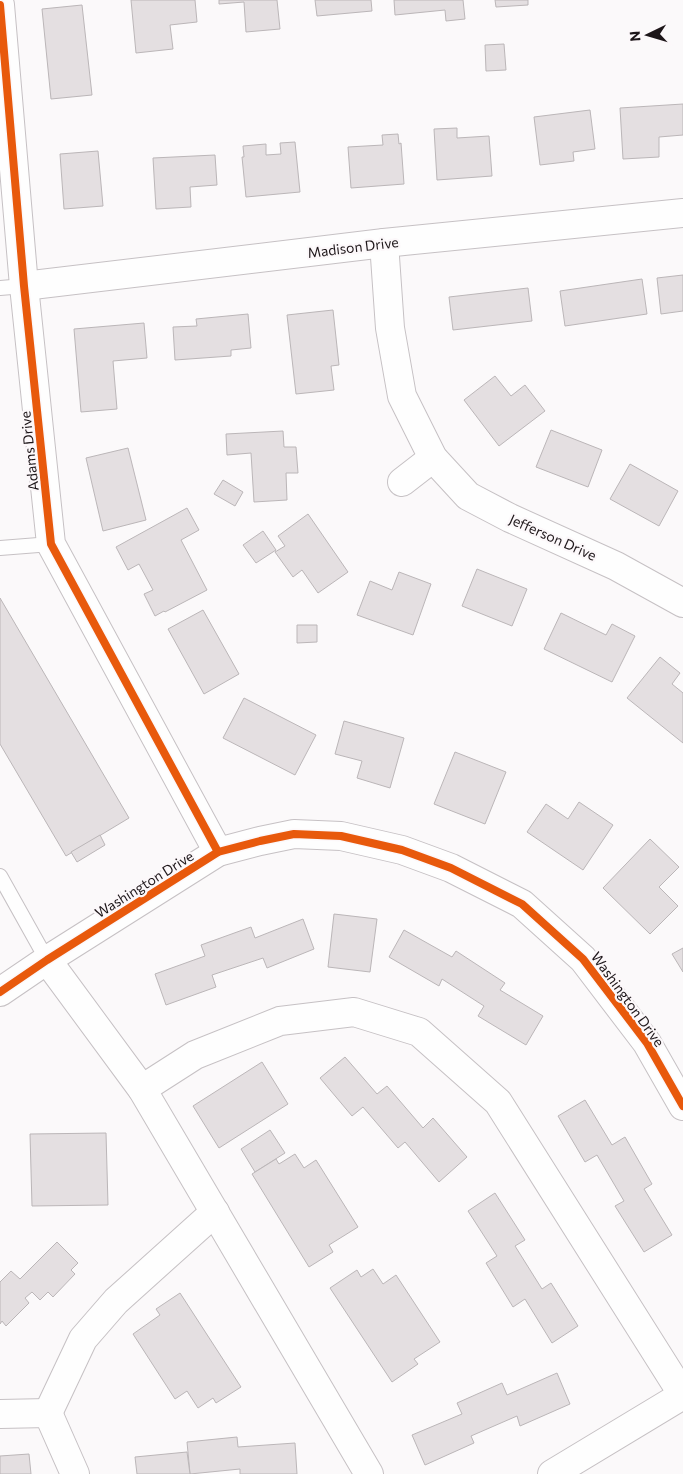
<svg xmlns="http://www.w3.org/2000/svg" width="683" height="1474" viewBox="0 0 683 1474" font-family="Commissioner,sans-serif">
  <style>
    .building { fill: #e4dfe1; stroke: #bbb6b8 }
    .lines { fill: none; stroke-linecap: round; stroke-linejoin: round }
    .service-casing { stroke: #c6c1c4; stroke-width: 16 }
    .minor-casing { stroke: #c6c1c4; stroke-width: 30 }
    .service { stroke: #fefefe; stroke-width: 14 }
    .minor { stroke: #fefefe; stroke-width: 28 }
    .cycleway-casing { stroke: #fcf8fa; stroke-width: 11 }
    .cycleway { stroke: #e8590c; stroke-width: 8 }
    .labels { text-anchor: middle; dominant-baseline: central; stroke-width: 4.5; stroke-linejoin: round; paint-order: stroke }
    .street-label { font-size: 14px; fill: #1d1619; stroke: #fcf8fa }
  </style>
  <rect width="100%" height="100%" fill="#fbf9fa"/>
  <!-- building -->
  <g class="building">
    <polygon points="131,0 195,0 197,22 170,25 173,49 136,53"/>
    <polygon points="219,0 277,0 280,29 246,32 244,2 219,4"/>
    <polygon points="315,0 371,0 372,11 317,16"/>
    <polygon points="394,0 463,0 465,19 446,21 445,10 395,15"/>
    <polygon points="495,0 528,0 528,5 496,7"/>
    <polygon points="82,5 92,95 51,99 42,9"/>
    <polygon points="504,44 506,70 486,71 485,45"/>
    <polygon points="683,104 683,135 659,137 659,157 623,159 620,108"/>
    <polygon points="590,110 595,149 573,152 574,161 540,165 534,117"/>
    <polygon points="457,128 457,138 489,136 492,176 437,180 434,129"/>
    <polygon points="398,134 399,144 401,143 404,184 351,188 348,147 383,145 382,135"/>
    <polygon points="295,142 300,192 246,197 242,157 244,157 243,146 266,144 266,155 281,154 280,143"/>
    <polygon points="98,151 103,206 64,209 60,154"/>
    <polygon points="215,155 217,185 190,187 191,207 156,209 153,158"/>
    <polygon points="683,275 683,311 661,314 657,278"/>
    <polygon points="642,279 647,314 565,326 560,291"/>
    <polygon points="528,288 532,321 453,330 449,297"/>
    <polygon points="333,310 339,365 331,366 334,390 296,394 287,315"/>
    <polygon points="248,314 251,348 231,350 231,356 175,360 173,327 197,326 196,319"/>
    <polygon points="144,323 147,358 113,361 117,409 81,412 74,329"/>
    <polygon points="495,376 511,396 525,385 545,411 499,446 464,400"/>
    <polygon points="551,430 602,450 588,487 536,467"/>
    <polygon points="283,431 284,447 296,447 298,473 286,473 287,500 254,502 251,453 227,455 226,434"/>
    <polygon points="128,448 146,520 103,531 86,458"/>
    <polygon points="630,464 678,491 659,526 610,499"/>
    <polygon points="223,480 243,492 235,506 214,494"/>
    <polygon points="187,508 199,530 181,540 207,590 165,612 164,611 155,616 144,594 153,590 139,564 128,570 116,547"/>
    <polygon points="308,514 348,572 318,593 302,570 293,577 275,552 285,546 278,536"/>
    <polygon points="263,531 276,550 256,563 243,545"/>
    <polygon points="477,569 527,589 512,626 462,606"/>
    <polygon points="399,572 431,584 413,635 357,615 370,581 392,590"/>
    <polygon points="0,598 129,818 66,856 0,744"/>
    <polygon points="203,610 239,674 204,694 168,629"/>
    <polygon points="561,613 606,635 612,624 635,636 612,682 544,649"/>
    <polygon points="297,625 317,625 317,642 297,643"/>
    <polygon points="660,657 680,673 672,684 683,693 683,743 627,698"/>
    <polygon points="244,698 316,735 295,775 223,738"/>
    <polygon points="344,721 404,738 390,788 357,778 362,761 335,754"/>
    <polygon points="455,752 506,772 485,824 434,804"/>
    <polygon points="579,802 613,825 583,870 527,832 546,804 568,819"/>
    <polygon points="100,835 105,845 77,862 71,852"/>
    <polygon points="650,839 679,867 659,887 678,906 650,934 603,888"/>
    <polygon points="334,914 377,919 370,972 328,967"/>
    <polygon points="303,919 314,949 267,968 263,958 212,975 216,987 166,1005 155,974 205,956 201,945 251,927 255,938"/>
    <polygon points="404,930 452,957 456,951 505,983 500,990 543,1016 526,1045 478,1016 484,1006 442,979 439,986 389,957"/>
    <polygon points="683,948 683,972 672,954"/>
    <polygon points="345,1057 377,1094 387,1086 423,1128 433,1118 467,1157 439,1182 405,1142 398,1148 363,1107 352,1116 320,1078"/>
    <polygon points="262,1062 288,1104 219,1148 193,1106"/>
    <polygon points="585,1100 612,1145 625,1137 652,1184 644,1189 672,1235 644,1252 615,1206 624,1201 597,1155 585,1162 558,1116"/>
    <polygon points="270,1130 285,1153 255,1172 241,1149"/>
    <polygon points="106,1133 108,1205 32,1206 30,1134"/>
    <polygon points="295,1154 304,1168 316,1160 358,1227 329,1245 333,1252 309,1267 252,1174 276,1159 279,1164"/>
    <polygon points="495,1193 525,1240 515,1246 542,1289 551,1283 578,1326 552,1343 525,1299 513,1307 486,1263 497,1256 468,1211"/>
    <polygon points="57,1242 78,1263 71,1270 75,1274 53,1297 48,1292 40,1300 32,1292 25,1298 29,1303 6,1326 2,1321 0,1324 0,1282 11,1271 20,1279"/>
    <polygon points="373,1269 383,1284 396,1275 440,1342 414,1359 418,1364 392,1382 330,1288 357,1270 361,1277"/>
    <polygon points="180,1293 241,1387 216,1403 213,1398 198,1408 187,1391 175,1399 133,1334 160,1315 156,1309"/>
    <polygon points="557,1373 570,1404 520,1426 517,1416 471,1436 474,1443 425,1465 412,1435 462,1414 457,1403 502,1383 507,1395"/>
    <polygon points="237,1437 238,1447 295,1443 297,1474 240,1474 240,1469 190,1474 187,1442"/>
    <polygon points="187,1452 190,1474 137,1474 135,1457"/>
    <polygon points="29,1454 31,1474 0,1474 0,1456"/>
  </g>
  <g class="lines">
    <defs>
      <g id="service">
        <polyline points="0,288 24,286"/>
        <polyline points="0,548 51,544"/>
        <polyline points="0,876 47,960"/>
      </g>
      <g id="minor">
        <polyline points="0,5 24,286 51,544 218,852"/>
        <polyline points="384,243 390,328 402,396 433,458 468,496 510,518 616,566 683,603"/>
        <polyline points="24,286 384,243 683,213"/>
        <polyline points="402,482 433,458"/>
        <polyline points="47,960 142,1089 369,1474"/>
        <polyline points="0,992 47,960 218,852 260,841 294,834 341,836 402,850 451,868 522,904 583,959 647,1043 683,1106"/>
        <polyline points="142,1089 195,1055 280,1021 354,1012 419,1032 498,1102 683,1395"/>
        <polyline points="48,1413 83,1339 116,1301 215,1212"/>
        <polyline points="0,1414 48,1413 75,1474"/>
        <polyline points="552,1474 683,1395"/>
      </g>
    </defs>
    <!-- service casing -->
    <use href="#service" class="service-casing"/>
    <!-- minor casing -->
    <use href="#minor" class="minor-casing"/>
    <!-- service -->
    <use href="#service" class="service"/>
    <!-- minor -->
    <use href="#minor" class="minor"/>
    <defs>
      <g id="cycleway">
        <polyline points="0,5 24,286 51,544 218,852"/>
        <polyline points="0,992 47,960 218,852 260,841 294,834 341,836 402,850 451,868 522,904 583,959 647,1043 683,1106"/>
      </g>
    </defs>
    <!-- cycleway casing -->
    <use href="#cycleway" class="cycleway-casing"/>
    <!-- cycleway -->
    <use href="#cycleway" class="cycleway"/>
  </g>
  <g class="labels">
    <!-- street labels -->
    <g class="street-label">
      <text transform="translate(353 247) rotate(-7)">Madison Drive</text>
      <text transform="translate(29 451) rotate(-96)">Adams Drive</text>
      <text transform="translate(553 537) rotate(24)">Jefferson Drive</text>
      <text transform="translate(144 884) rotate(-32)">Washington Drive</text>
      <text transform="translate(628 999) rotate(54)">Washington Drive</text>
    </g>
  </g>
  <!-- north arrow -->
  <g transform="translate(648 35) rotate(265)" stroke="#fcf8fa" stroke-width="4" paint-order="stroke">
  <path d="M0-4L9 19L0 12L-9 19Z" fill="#1d1619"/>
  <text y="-8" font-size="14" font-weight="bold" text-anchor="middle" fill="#1d1619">N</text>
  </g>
</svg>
